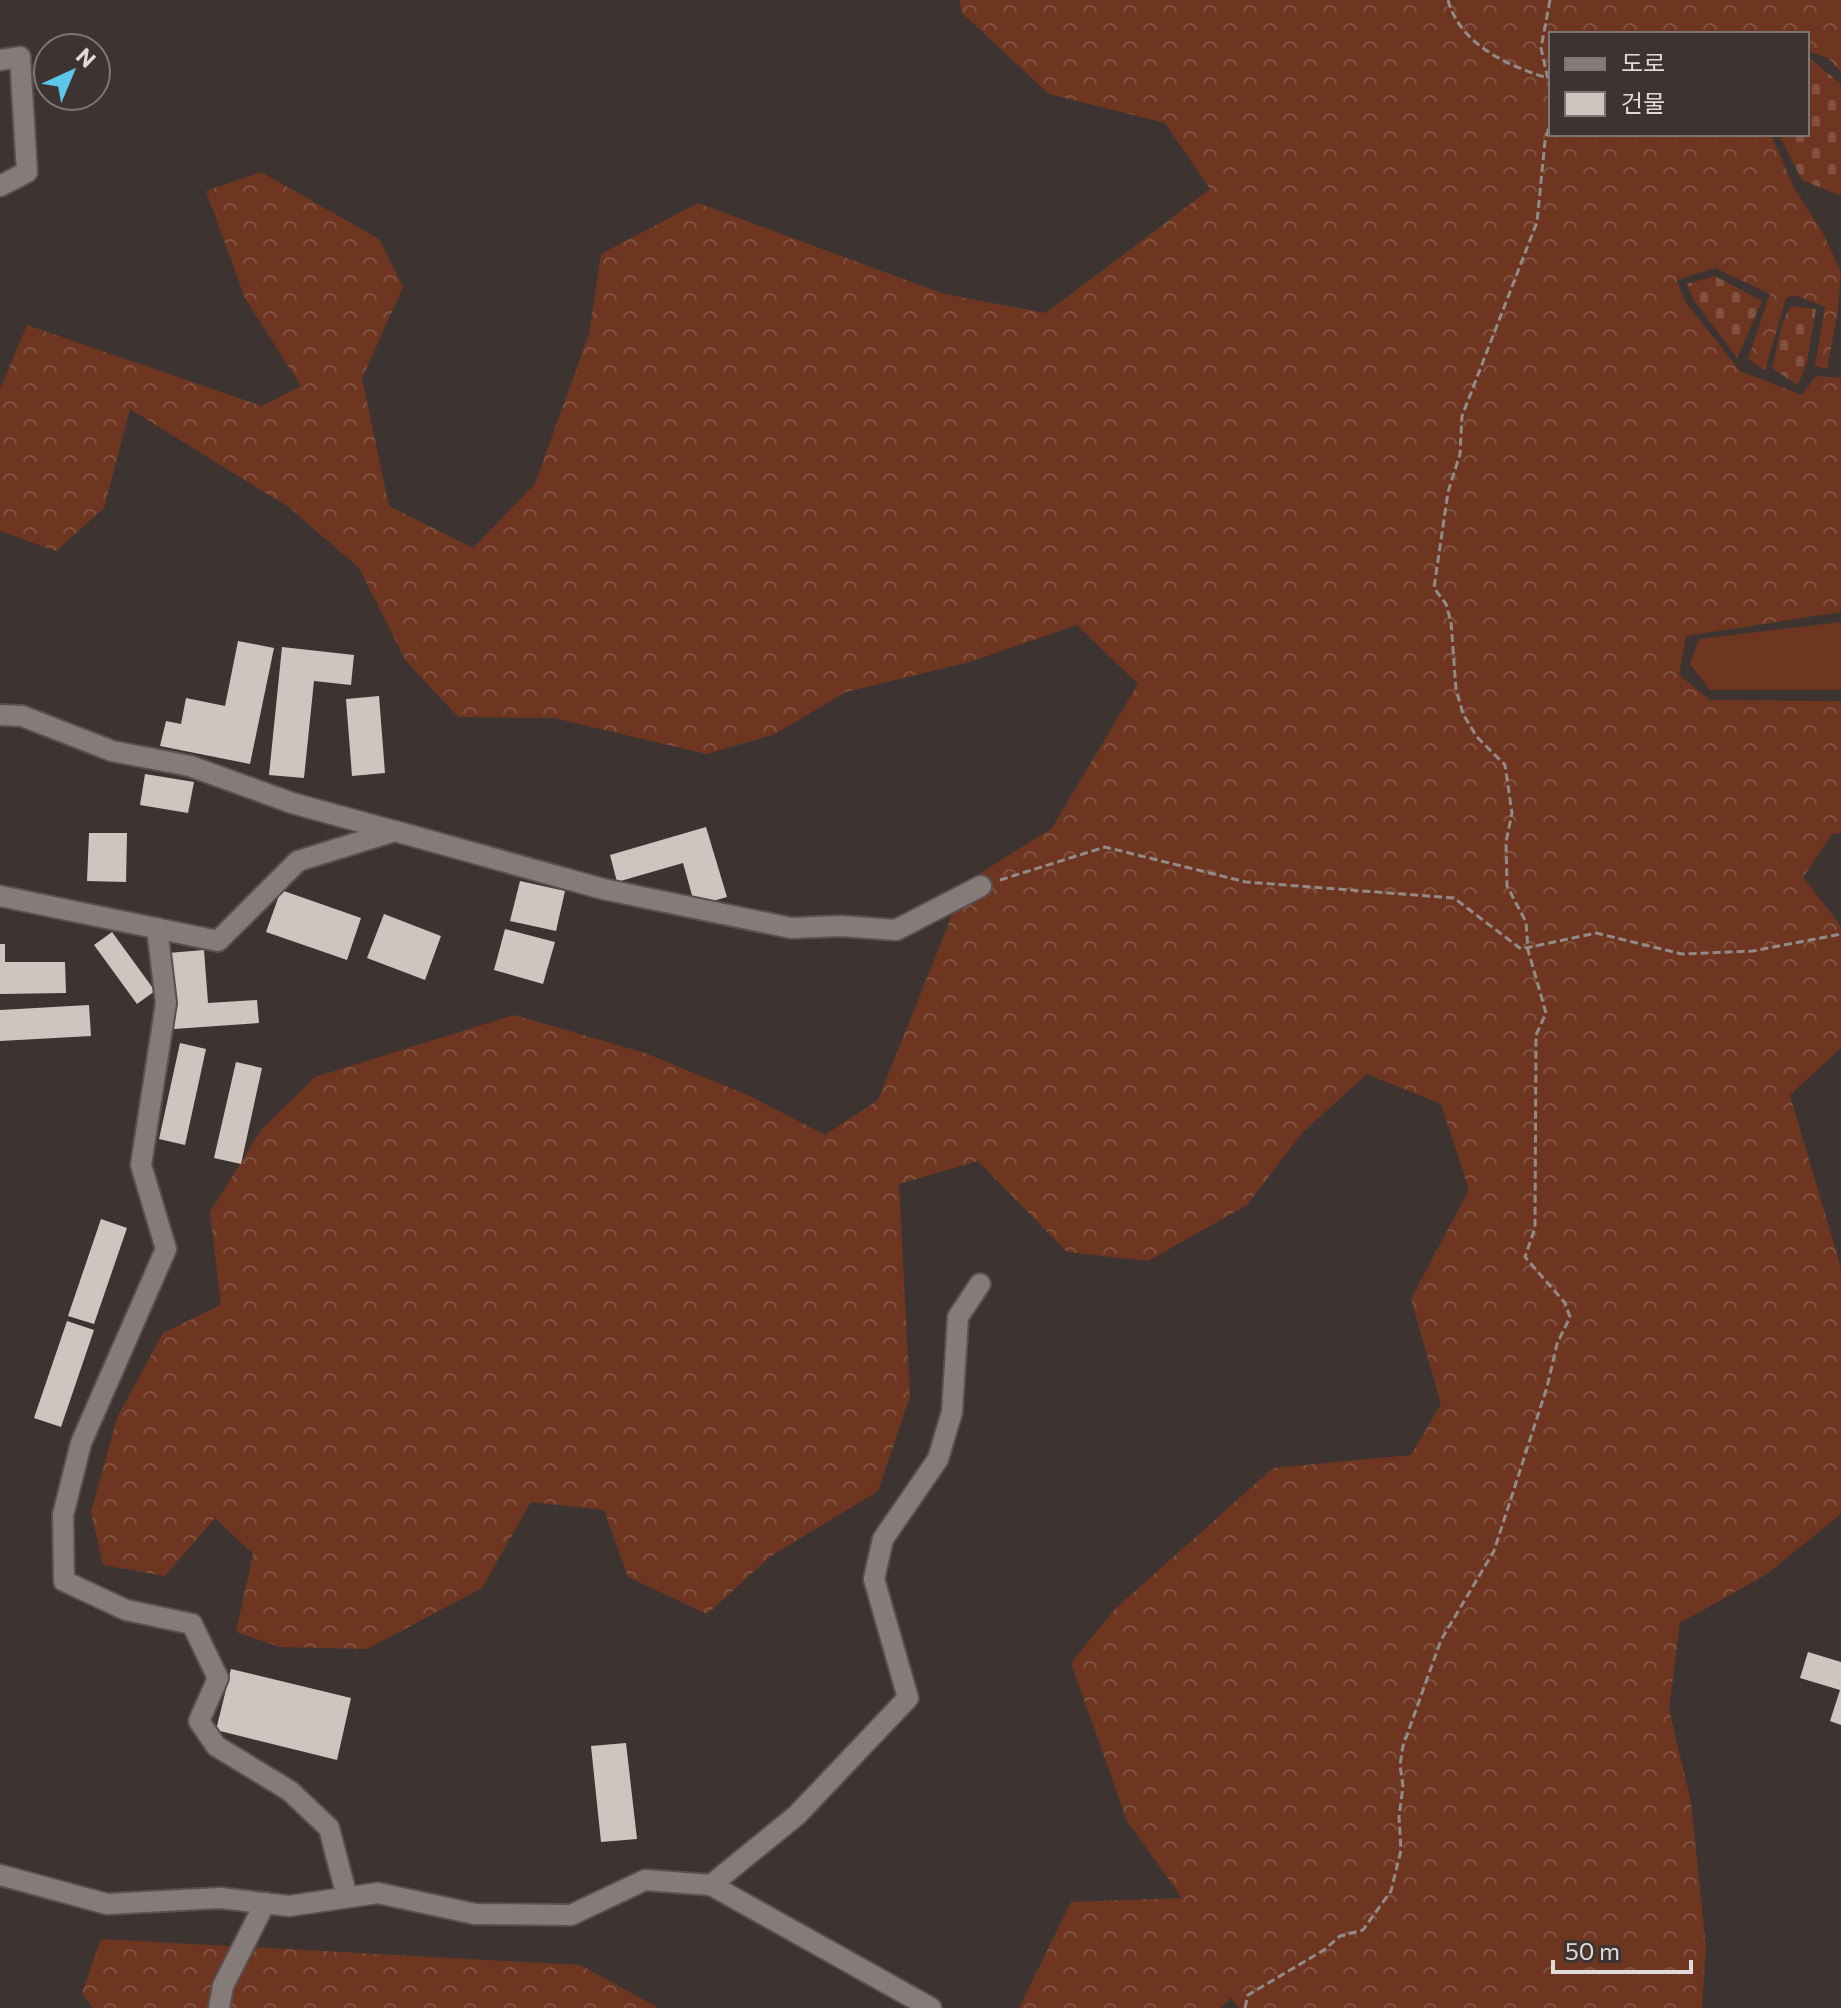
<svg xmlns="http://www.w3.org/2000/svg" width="1841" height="2008" viewBox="0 0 1841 2008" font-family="Commissioner,'Noto Sans KR',sans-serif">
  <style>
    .grass { fill: #6e3621 }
    .forest { fill: url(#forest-crowns) }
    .cemetery { fill: url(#cemetery-stones) }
    .building { fill: #cfc4c0 }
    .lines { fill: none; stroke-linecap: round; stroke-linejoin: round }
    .minor-casing { stroke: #59514e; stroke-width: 24 }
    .path { stroke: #928b88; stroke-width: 3; stroke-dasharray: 8 4; stroke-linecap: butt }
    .minor { stroke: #857b78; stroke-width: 20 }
  </style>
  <defs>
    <pattern id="forest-crowns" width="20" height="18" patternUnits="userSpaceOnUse" patternTransform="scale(2)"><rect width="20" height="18" fill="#6e3621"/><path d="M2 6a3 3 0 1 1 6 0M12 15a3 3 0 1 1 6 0" fill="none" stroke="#825240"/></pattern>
    <pattern id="cemetery-stones" width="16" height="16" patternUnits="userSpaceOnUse" patternTransform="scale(2)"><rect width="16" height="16" fill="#6e3621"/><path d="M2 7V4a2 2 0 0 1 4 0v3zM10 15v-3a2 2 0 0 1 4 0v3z" fill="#825240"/></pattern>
  </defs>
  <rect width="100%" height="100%" fill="#3d3431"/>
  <!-- grass -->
  <polygon class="grass" points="1841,622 1841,690 1710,690 1690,664 1699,639"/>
  <!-- forest -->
  <g class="forest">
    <polygon points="959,0 1841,0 1841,72 1828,58 1807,51 1807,34 1551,34 1551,134 1771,134 1794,188 1824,235 1841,272 1838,310 1827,369 1815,366 1825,307 1795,295 1786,298 1765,370 1748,359 1770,294 1715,268 1677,280 1684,300 1740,371 1802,395 1816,376 1841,378 1841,612 1686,636 1679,675 1710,700 1841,701 1841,833 1832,834 1803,877 1841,926 1841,1048 1790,1095 1841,1268 1841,1514 1767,1574 1680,1623 1669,1709 1691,1802 1706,1947 1702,2008 1239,2008 1231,1998 1221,2008 1019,2008 1071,1902 1182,1898 1127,1821 1071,1663 1115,1609 1273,1468 1411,1455 1441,1404 1411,1299 1469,1190 1441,1104 1367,1074 1302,1133 1247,1205 1148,1261 1067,1252 978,1161 899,1184 910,1397 878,1491 771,1556 707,1614 628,1577 604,1510 531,1502 482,1588 367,1649 280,1647 236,1632 253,1554 215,1518 165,1576 103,1565 91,1512 117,1418 163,1333 221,1305 210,1212 262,1129 315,1077 514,1015 645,1053 750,1096 825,1135 878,1100 965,883 1052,828 1138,684 1077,625 969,662 846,692 775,734 706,754 554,718 458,717 406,661 359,568 290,508 130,409 104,508 56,551 0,531 0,389 27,325 262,406 301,386 245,298 206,191 261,172 379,239 403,287 362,378 389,506 473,548 535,484 589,334 601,254 698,203 944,294 1046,313 1210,189 1165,123 1049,94 962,13"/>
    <polygon points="101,1939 580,1965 659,2008 93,2008 82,1993"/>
  </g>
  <!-- cemetery -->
  <g class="cemetery">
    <polygon points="1808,57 1841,84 1841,196 1802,180 1779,134 1807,134"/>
    <polygon points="1715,276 1762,301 1737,358 1693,299 1687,284"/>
    <polygon points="1791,306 1816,309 1807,362 1798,385 1772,368 1783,322"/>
  </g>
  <!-- building -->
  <g class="building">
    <polygon points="238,641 274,648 250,764 160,746 166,721 181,724 186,698 225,706"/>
    <polygon points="282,647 354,655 351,685 314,681 304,778 269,775"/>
    <polygon points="379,696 385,773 352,776 346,699"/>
    <polygon points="145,774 194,782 188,813 140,805"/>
    <polygon points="706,827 727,897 695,906 683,863 617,882 610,855"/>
    <polygon points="89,833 127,833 126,882 87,881"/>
    <polygon points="520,881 565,891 556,931 510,921"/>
    <polygon points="281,890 361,918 347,960 266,932"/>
    <polygon points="384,914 441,936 425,980 367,958"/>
    <polygon points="505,929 555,942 543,984 494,970"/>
    <polygon points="112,932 155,991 137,1004 94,945"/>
    <polygon points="0,944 5,944 5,962 65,962 66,993 0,994"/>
    <polygon points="204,950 208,1003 257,1000 259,1023 174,1029 168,953"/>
    <polygon points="89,1005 91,1036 0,1041 0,1010"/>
    <polygon points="180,1043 206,1049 185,1145 159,1139"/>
    <polygon points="236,1062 262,1068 241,1164 214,1158"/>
    <polygon points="101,1219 127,1228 94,1324 68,1316"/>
    <polygon points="67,1321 94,1330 61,1427 34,1418"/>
    <polygon points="1808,1652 1841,1662 1841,1725 1830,1721 1840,1690 1800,1678"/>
    <polygon points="231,1669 351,1698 337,1760 216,1730"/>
    <polygon points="626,1743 637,1839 601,1842 591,1746"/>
  </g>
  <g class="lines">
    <defs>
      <g id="minor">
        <polyline points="0,60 20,57 27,172 0,186"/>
        <polyline points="0,715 22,716 112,751 190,766 292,803 394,831"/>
        <polyline points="0,896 218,941 298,861 395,831 603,889 791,928 841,926 896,930 981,886"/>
        <polyline points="157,928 166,1003 141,1165 166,1249 81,1443 63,1515 64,1581 126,1610 192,1624 218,1678 199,1721 216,1746 290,1791 329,1828 347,1897"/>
        <polyline points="0,1875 107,1904 220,1898 289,1906 378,1893 475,1914 571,1915 645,1880 711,1885 931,2008"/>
        <polyline points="711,1885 797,1815 908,1698 874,1579 883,1539 938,1459 952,1412 958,1317 980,1284"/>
        <polyline points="219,2008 223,1986 265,1903"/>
      </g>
    </defs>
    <!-- minor casing -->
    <use href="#minor" class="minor-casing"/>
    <!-- path -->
    <g class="path">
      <path d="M 1448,0 C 1460,44 1506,65 1547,78"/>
      <polyline points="1550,0 1541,48 1551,93"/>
      <polyline points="1000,880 1105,847 1246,882 1454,898 1521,949 1596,933 1682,954 1753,951 1841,934"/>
      <polyline points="1245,2008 1248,1995 1324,1950 1340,1936 1363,1930 1391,1891 1401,1850 1399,1817 1403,1786 1400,1765 1403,1746 1441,1640 1494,1551 1547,1387 1557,1344 1570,1317 1565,1303 1525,1257 1535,1228 1536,1035 1546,1013 1528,950 1526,922 1507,886 1506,842 1512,813 1505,765 1477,737 1463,714 1456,689 1451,622 1446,604 1434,588 1448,492 1460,454 1462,416 1537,222 1545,141 1551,120"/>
    </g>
    <!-- minor -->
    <use href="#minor" class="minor"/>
  </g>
  <!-- legend -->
  <rect x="1549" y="32" width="260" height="104" fill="#3d3431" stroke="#7e7674" stroke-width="2"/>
  <rect x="1565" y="58" width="40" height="12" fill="#857b78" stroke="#7e7674" stroke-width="2"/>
  <text x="1621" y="72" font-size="24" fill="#e0dad8">도로</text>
  <rect x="1565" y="92" width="40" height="24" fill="#cfc4c0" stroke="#7e7674" stroke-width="2"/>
  <text x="1621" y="112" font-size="24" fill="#e0dad8">건물</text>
  <!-- north arrow -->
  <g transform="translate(72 72) rotate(44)"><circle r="38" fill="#3d3431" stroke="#7e7674" stroke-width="2"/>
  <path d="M0-6L14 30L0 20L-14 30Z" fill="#5cc7e8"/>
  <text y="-12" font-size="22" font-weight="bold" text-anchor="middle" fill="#e0dad8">N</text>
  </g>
  <!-- scale -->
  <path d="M1553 1960v12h138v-12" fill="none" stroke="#e0dad8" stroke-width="4"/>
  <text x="1565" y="1960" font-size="24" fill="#e0dad8" stroke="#3d3431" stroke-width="6" paint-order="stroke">50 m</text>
</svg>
